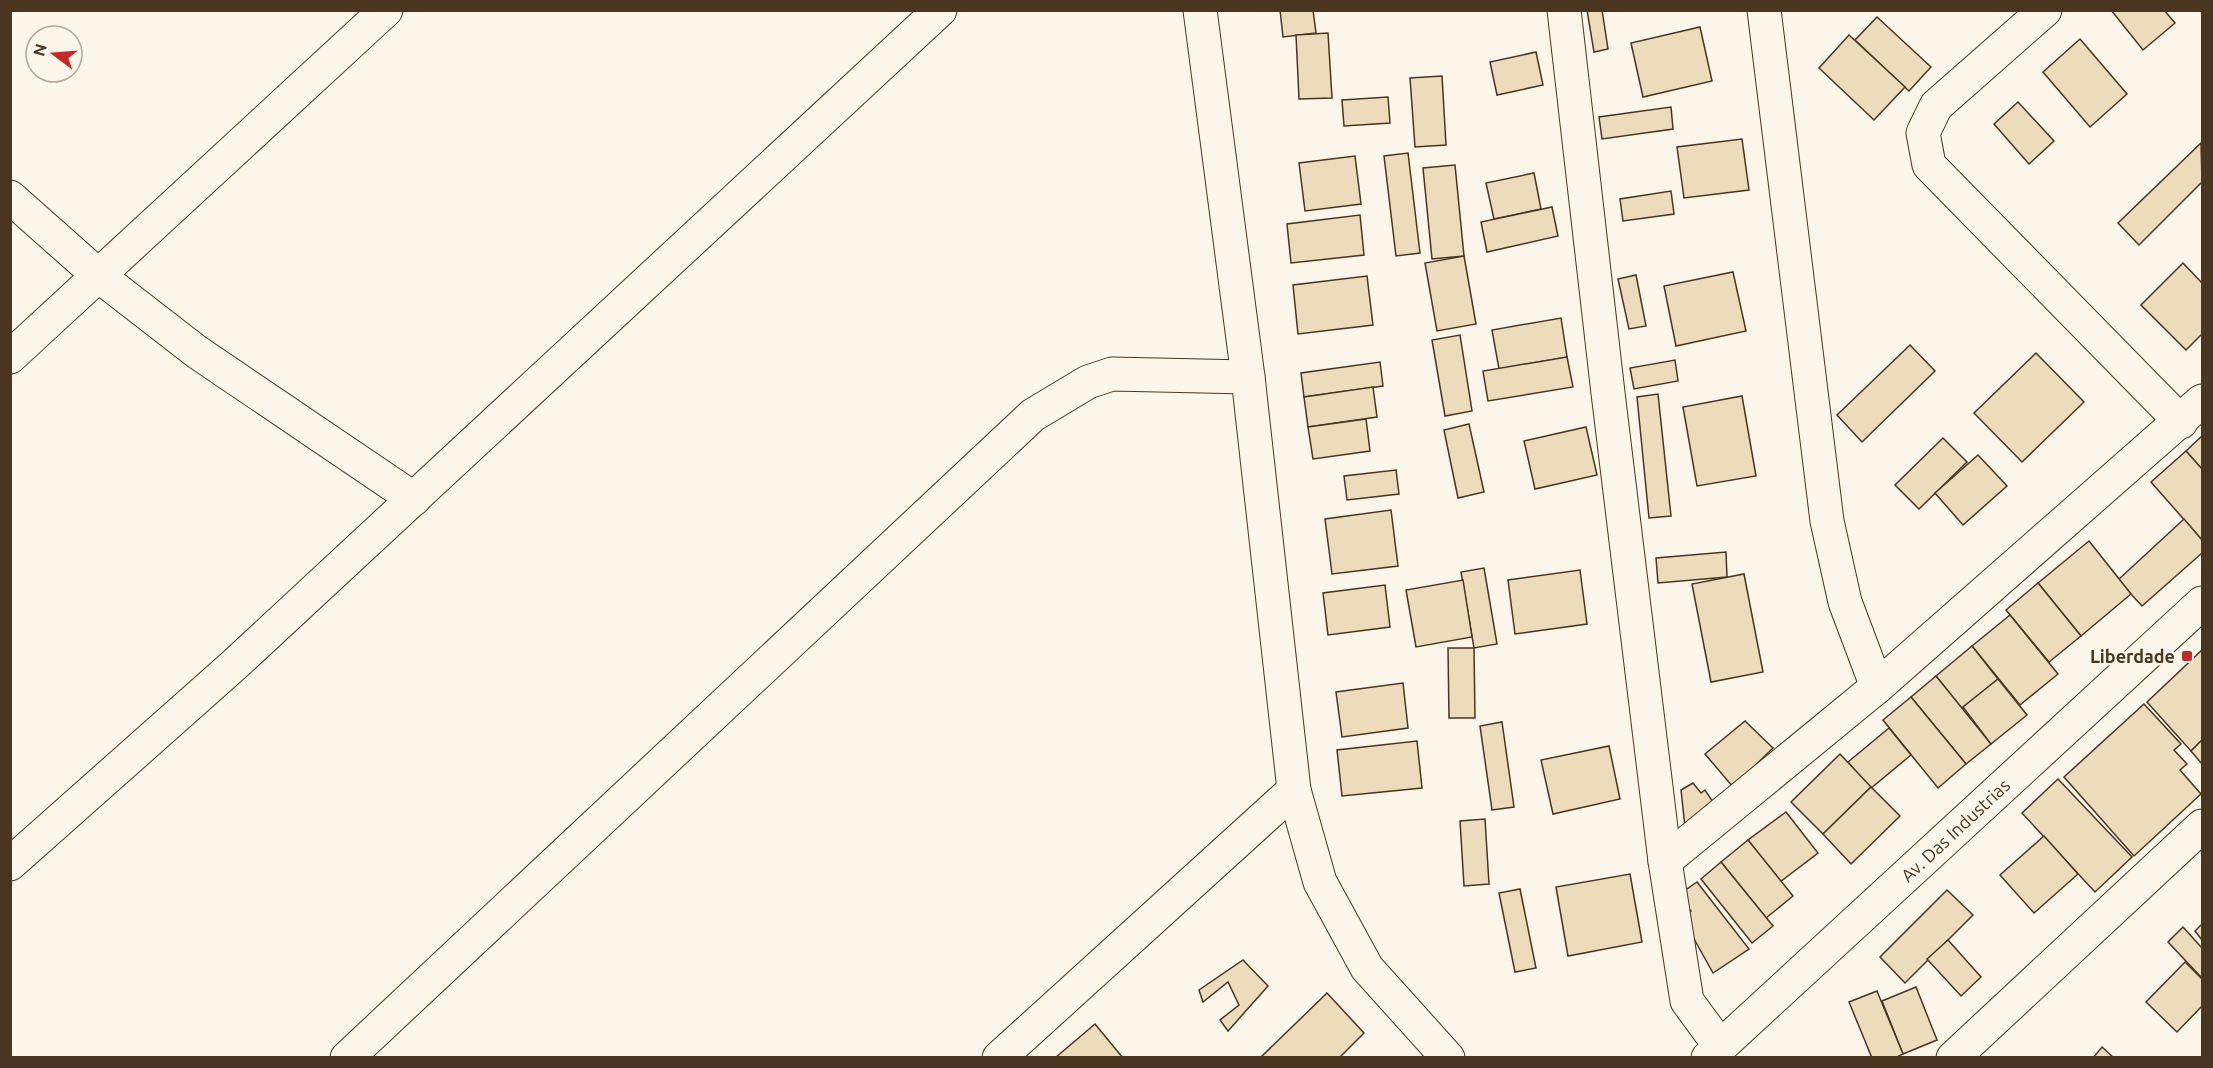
<svg xmlns="http://www.w3.org/2000/svg" width="2213" height="1068" viewBox="0 0 2213 1068" font-family="Ubuntu,sans-serif">
  <style>
    .building { fill: #ecdcbc; stroke: #4a3520; stroke-width: 1.5 }
    .lines { fill: none; stroke-linecap: round; stroke-linejoin: round }
    .minor-casing { stroke: #4a3520; stroke-width: 35 }
    .major-casing { stroke: #4a3520; stroke-width: 35 }
    .minor { stroke: #fbf6e9; stroke-width: 33 }
    .major { stroke: #fbf6e9; stroke-width: 33 }
    .poi-dot { fill: #c62828; stroke: #fbf6e9; stroke-width: 2 }
    .labels { text-anchor: middle; dominant-baseline: central; stroke-width: 4.5; stroke-linejoin: round; paint-order: stroke }
    .poi-label { font-size: 18px; font-weight: bold; fill: #4a3520; stroke: #fbf6e9; text-anchor: end }
    .street-label { font-size: 18px; fill: #4a3520; stroke: #fbf6e9 }
  </style>
  <rect width="100%" height="100%" fill="#fbf6e9"/>
  <!-- building -->
  <g class="building">
    <polygon points="1280,10 1313,10 1316,33 1283,37"/>
    <polygon points="1587,10 1602,10 1608,49 1594,52"/>
    <polygon points="2111,10 2164,10 2175,23 2143,50"/>
    <polygon points="1877,17 1931,67 1909,91 1855,40"/>
    <polygon points="1700,27 1712,81 1643,97 1631,43"/>
    <polygon points="1328,33 1332,98 1299,99 1296,35"/>
    <polygon points="1849,35 1905,87 1874,120 1819,68"/>
    <polygon points="2080,39 2127,94 2090,127 2043,72"/>
    <polygon points="1536,52 1543,85 1497,95 1490,62"/>
    <polygon points="1442,76 1446,145 1415,147 1410,78"/>
    <polygon points="1388,97 1390,123 1344,126 1342,100"/>
    <polygon points="2018,102 2054,141 2029,164 1994,124"/>
    <polygon points="1671,107 1673,129 1602,139 1599,117"/>
    <polygon points="1742,139 1749,190 1684,198 1677,147"/>
    <polygon points="2201,143 2202,182 2139,245 2118,223"/>
    <polygon points="1408,153 1420,253 1396,256 1384,156"/>
    <polygon points="1355,156 1361,204 1305,211 1299,163"/>
    <polygon points="1455,165 1464,256 1432,259 1423,168"/>
    <polygon points="1534,173 1541,209 1494,219 1486,183"/>
    <polygon points="1671,191 1674,214 1623,221 1620,199"/>
    <polygon points="1552,207 1558,236 1487,252 1481,222"/>
    <polygon points="1360,215 1364,255 1291,263 1287,224"/>
    <polygon points="1464,256 1476,324 1437,331 1425,263"/>
    <polygon points="2183,263 2202,283 2202,334 2186,350 2141,305"/>
    <polygon points="1733,272 1746,331 1676,346 1664,286"/>
    <polygon points="1636,275 1646,326 1629,329 1618,279"/>
    <polygon points="1367,276 1373,325 1298,334 1293,285"/>
    <polygon points="1561,318 1567,357 1499,369 1492,330"/>
    <polygon points="1460,335 1472,411 1445,416 1432,340"/>
    <polygon points="1910,345 1935,371 1862,442 1837,415"/>
    <polygon points="2036,353 2084,402 2022,462 1974,413"/>
    <polygon points="1567,357 1573,387 1488,401 1483,371"/>
    <polygon points="1675,360 1678,381 1634,389 1630,368"/>
    <polygon points="1380,362 1383,386 1304,397 1301,373"/>
    <polygon points="1373,387 1377,417 1308,427 1304,397"/>
    <polygon points="1658,394 1671,516 1649,518 1637,397"/>
    <polygon points="1742,396 1756,476 1697,486 1683,407"/>
    <polygon points="1366,419 1370,451 1313,459 1308,427"/>
    <polygon points="1469,424 1484,492 1458,498 1444,430"/>
    <polygon points="1586,427 1597,475 1535,489 1524,441"/>
    <polygon points="2202,436 2202,469 2186,451"/>
    <polygon points="1943,438 1967,462 1919,509 1895,485"/>
    <polygon points="2186,451 2202,469 2202,540 2151,482"/>
    <polygon points="1978,455 2007,486 1963,525 1935,493"/>
    <polygon points="1396,470 1399,494 1347,500 1344,476"/>
    <polygon points="1391,510 1398,566 1332,574 1325,519"/>
    <polygon points="2184,519 2202,540 2202,553 2142,606 2118,580"/>
    <polygon points="2089,541 2131,594 2081,636 2038,583"/>
    <polygon points="1726,552 1727,577 1658,583 1656,558"/>
    <polygon points="1484,568 1497,644 1474,648 1461,572"/>
    <polygon points="1580,570 1587,624 1515,634 1508,580"/>
    <polygon points="1744,574 1763,672 1711,682 1692,584"/>
    <polygon points="1463,580 1472,637 1416,647 1406,590"/>
    <polygon points="2038,583 2081,636 2049,662 2006,610"/>
    <polygon points="1385,585 1390,627 1328,635 1323,593"/>
    <polygon points="2010,615 2058,674 2020,705 1972,646"/>
    <polygon points="1972,646 1998,679 1962,709 1936,676"/>
    <polygon points="1448,648 1474,648 1475,718 1449,718"/>
    <polygon points="2202,650 2202,740 2191,751 2147,702"/>
    <polygon points="1936,676 1991,744 1966,764 1911,697"/>
    <polygon points="1998,679 2027,715 1991,744 1963,707"/>
    <polygon points="1403,683 1408,728 1342,737 1336,692"/>
    <polygon points="1911,697 1966,764 1938,788 1883,720"/>
    <polygon points="2144,704 2181,744 2174,750 2187,764 2180,770 2201,794 2134,856 2064,777"/>
    <polygon points="1745,721 1773,748 1733,787 1705,754"/>
    <polygon points="1502,722 1514,807 1492,810 1480,726"/>
    <polygon points="1889,728 1911,755 1870,789 1848,762"/>
    <polygon points="2202,740 2202,764 2191,751"/>
    <polygon points="1417,741 1422,788 1342,796 1337,750"/>
    <polygon points="1609,746 1620,799 1553,814 1541,760"/>
    <polygon points="1840,754 1871,787 1823,834 1791,802"/>
    <polygon points="2058,779 2132,857 2095,892 2022,813"/>
    <polygon points="1693,783 1701,793 1705,790 1713,802 1685,827 1681,790"/>
    <polygon points="1871,787 1900,816 1851,864 1823,834"/>
    <polygon points="1786,812 1818,853 1780,882 1748,840"/>
    <polygon points="1485,819 1489,884 1464,886 1460,821"/>
    <polygon points="2044,836 2078,874 2034,913 2000,875"/>
    <polygon points="1748,840 1793,896 1766,918 1721,862"/>
    <polygon points="1721,862 1773,926 1752,943 1701,879"/>
    <polygon points="1630,874 1642,942 1568,956 1556,887"/>
    <polygon points="1697,882 1749,949 1713,973 1683,919 1691,911 1677,896"/>
    <polygon points="1520,889 1536,968 1515,972 1499,893"/>
    <polygon points="1947,890 1973,915 1905,983 1880,957"/>
    <polygon points="2202,924 2202,940 2195,931"/>
    <polygon points="2183,927 2202,948 2202,978 2168,942"/>
    <polygon points="1948,940 1981,977 1961,996 1927,959"/>
    <polygon points="1243,960 1268,986 1228,1031 1220,1020 1239,1005 1228,982 1203,1002 1199,990"/>
    <polygon points="2185,962 2202,979 2202,1006 2177,1032 2146,1002"/>
    <polygon points="1916,987 1937,1040 1903,1054 1882,1001"/>
    <polygon points="1877,991 1903,1054 1895,1058 1872,1058 1849,1002"/>
    <polygon points="1327,993 1364,1033 1339,1058 1260,1058"/>
    <polygon points="1095,1024 1123,1058 1055,1058"/>
    <polygon points="2102,1047 2114,1058 2093,1058"/>
  </g>
  <g class="lines">
    <defs>
      <g id="minor">
        <polyline points="1200,10 1248,377 1294,790 1320,882 1367,968 1448,1058"/>
        <polyline points="1564,10 1608,393 1665,861 1687,1001 1720,1046"/>
        <polyline points="1764,10 1827,521 1845,602 1877,687"/>
        <polyline points="2045,10 1936,106 1923,133 1929,165 2181,422"/>
        <polyline points="10,197 99,276 197,352 414,499"/>
        <polyline points="10,357 386,10"/>
        <polyline points="1665,861 1877,687 2202,401"/>
        <polyline points="10,864 233,666 940,10"/>
        <polyline points="347,1058 1033,415 1088,382 1112,374 1248,377"/>
        <polyline points="999,1058 1294,790"/>
        <polyline points="1953,1058 2202,826"/>
      </g>
      <polyline id="major" points="1708,1058 2202,603"/>
    </defs>
    <!-- minor casing -->
    <use href="#minor" class="minor-casing"/>
    <!-- major casing -->
    <use href="#major" class="major-casing"/>
    <!-- minor -->
    <use href="#minor" class="minor"/>
    <!-- major -->
    <use href="#major" class="major"/>
  </g>
  <!-- markers -->
  <rect class="poi-dot" x="2181" y="650" width="12" height="12" rx="3"/>
  <g class="labels">
    <!-- poi labels -->
    <g class="poi-label">
      <text x="2175" y="656">Liberdade</text>
    </g>
    <!-- street labels -->
    <g class="street-label">
      <text transform="translate(1955 830) rotate(-43)">Av. Das Industrias</text>
    </g>
  </g>
  <!-- border -->
  <rect width="2213" height="1068" fill="none" stroke="#4a3520" stroke-width="24"/>
  <!-- north arrow -->
  <g transform="translate(54 54) rotate(286)"><circle r="28" fill="#fbf6e9" stroke="#b4a999" stroke-width="1.5"/>
  <path d="M0-4.5L10 22L0 15L-10 22Z" fill="#c62828"/>
  <text y="-9" font-size="16" font-weight="bold" text-anchor="middle" fill="#4a3520">N</text>
  </g>
</svg>
